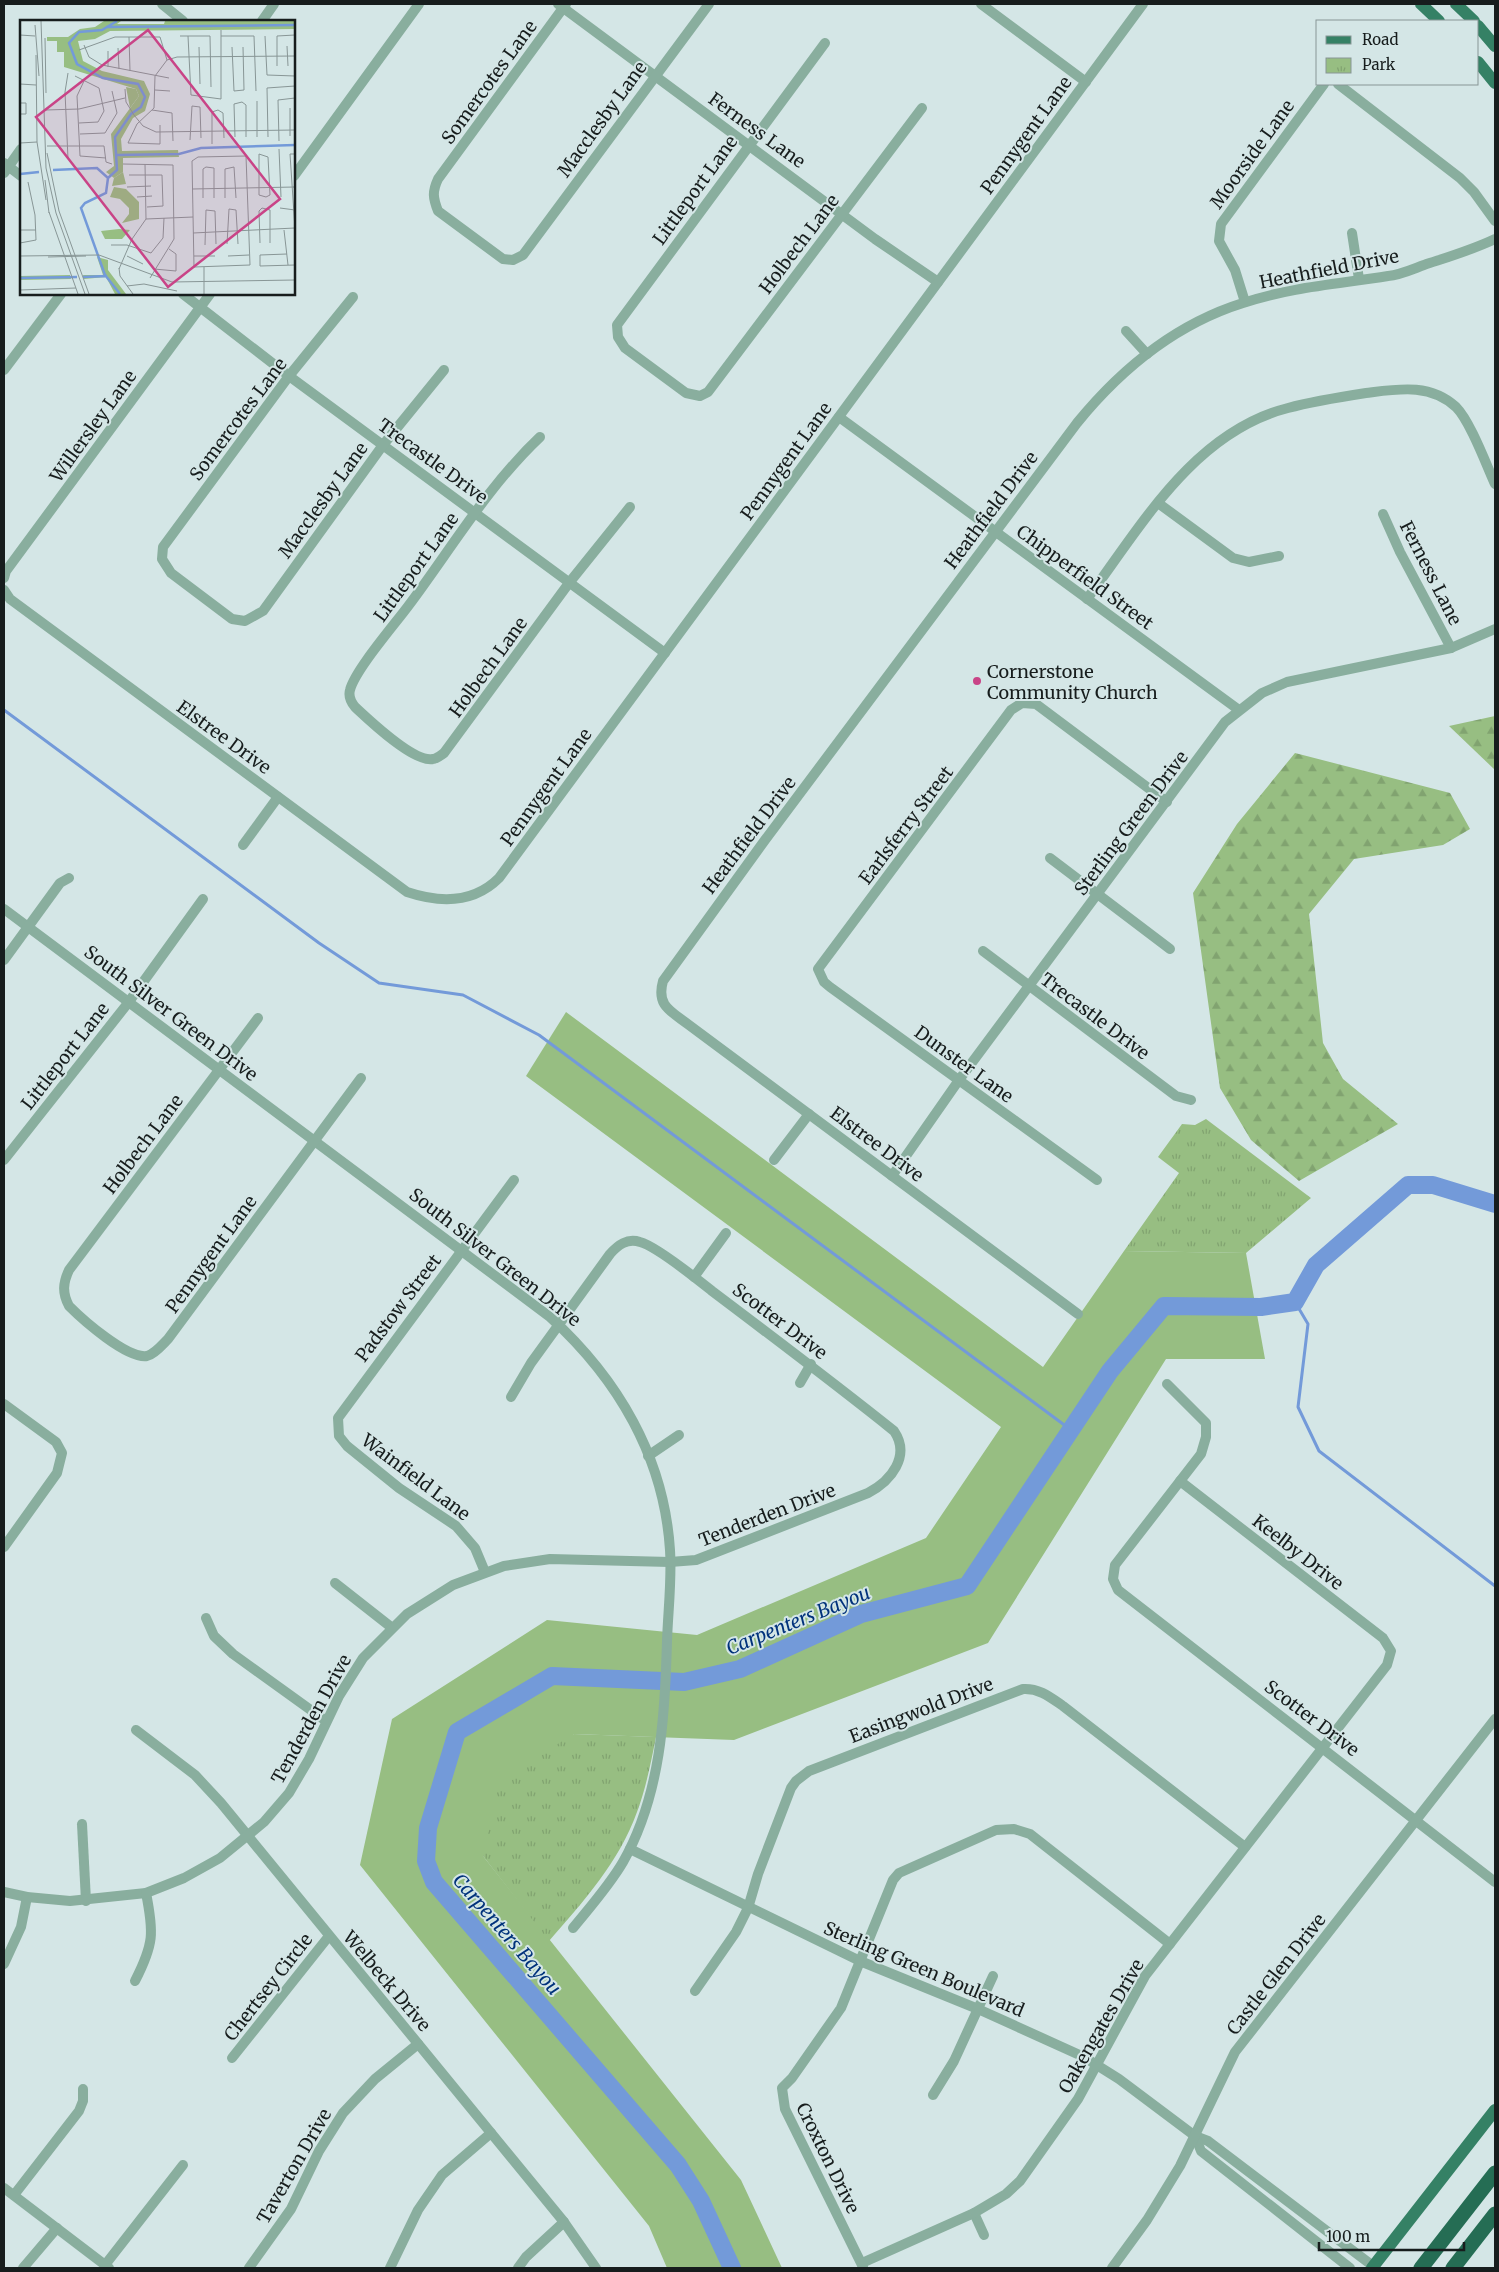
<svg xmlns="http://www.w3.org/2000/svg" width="1499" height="2272" viewBox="0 0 1499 2272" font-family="Merriweather,serif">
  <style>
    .green { fill: #97be82 }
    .forest { fill: url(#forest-firs) }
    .park { fill: url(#park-tufts) }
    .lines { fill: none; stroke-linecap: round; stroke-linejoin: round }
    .stream { stroke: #739ad9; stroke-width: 3 }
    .river { stroke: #739ad9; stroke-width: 18 }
    .minor { stroke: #89ae9e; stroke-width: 10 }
    .major { stroke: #358165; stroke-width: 12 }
    .highway { stroke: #256d54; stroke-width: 15 }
    .poi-dot { fill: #c94487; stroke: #d4e6e6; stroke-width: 2 }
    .labels { text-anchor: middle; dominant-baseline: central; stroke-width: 4; stroke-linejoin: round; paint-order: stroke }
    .street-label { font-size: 18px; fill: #171d1d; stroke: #d4e6e6 }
    .poi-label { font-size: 18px; fill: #171d1d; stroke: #d4e6e6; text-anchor: start }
    .water-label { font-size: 19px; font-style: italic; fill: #01327b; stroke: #d4e6e6 }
    .inset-river { fill: none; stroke: #739ad9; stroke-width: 2.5 }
    .inset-road { fill: none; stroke: #889696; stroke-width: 1 }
    .view { fill: #c94487; fill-opacity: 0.15; stroke: #c94487; stroke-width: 2.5 }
    .inset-edge { fill: none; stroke: #171d1d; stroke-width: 2.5 }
  </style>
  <defs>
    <pattern id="forest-firs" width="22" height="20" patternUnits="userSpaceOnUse" patternTransform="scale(1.25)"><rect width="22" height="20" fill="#97be82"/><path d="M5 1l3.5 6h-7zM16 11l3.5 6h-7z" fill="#81a370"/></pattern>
    <pattern id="park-tufts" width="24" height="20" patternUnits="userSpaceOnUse" patternTransform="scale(1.25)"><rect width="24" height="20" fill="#97be82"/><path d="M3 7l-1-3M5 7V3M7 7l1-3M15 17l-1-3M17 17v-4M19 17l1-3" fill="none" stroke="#81a370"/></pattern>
  </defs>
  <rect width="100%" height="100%" fill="#d4e6e6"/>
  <!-- green -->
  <polygon class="green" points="566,1012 1043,1367 1124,1251 1246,1253 1265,1359 1166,1359 988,1643 734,1740 574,1734 483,1856 741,2180 782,2268 667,2268 649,2226 360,1865 392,1719 547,1620 697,1635 926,1538 1001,1427 526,1076"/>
  <!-- forest -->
  <g class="forest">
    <polygon points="1495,716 1495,770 1449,726"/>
    <polygon points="1295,753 1450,793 1470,829 1443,845 1354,859 1309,914 1323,1043 1343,1079 1398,1124 1299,1181 1251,1140 1220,1088 1193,893 1237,824"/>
  </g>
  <!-- park -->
  <g class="park">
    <polygon points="1206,1119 1311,1198 1246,1253 1124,1251 1179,1173 1158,1157 1182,1124 1195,1125"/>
    <path d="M 574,1734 L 656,1737 C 651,1762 646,1788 637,1812 C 619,1862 584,1901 549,1941 L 483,1856 L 500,1779 Z"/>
  </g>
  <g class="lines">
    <!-- stream -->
    <g class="stream">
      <polyline points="4,710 319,943 379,983 463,995 539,1035 1071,1430"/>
      <polyline points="1295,1302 1308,1324 1298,1407 1319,1451 1495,1586"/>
    </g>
    <!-- river -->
    <polyline class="river" points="732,2268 701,2201 678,2165 434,1882 426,1861 428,1828 457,1732 552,1676 684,1682 740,1669 861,1614 967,1586 1110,1371 1164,1306 1261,1307 1295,1302 1316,1265 1408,1185 1433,1185 1495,1204"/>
    <!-- minor -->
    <g class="minor">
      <polyline points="162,4 183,21"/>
      <polyline points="558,4 875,239 938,282"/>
      <path d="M 566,4 L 438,179 C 432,192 433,198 438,211 L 503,259 L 513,260 L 523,255 L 709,4"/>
      <polyline points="981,4 1086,82"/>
      <polyline points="262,21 274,4"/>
      <polyline points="825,43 617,325 618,337 625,348 686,393 700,396 708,392 922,108"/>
      <polyline points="1338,84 1460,178 1474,192 1495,221"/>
      <polyline points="4,163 21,176"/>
      <polyline points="4,173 21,149"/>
      <polyline points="294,176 419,4"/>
      <polyline points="1352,233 1359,279"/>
      <polyline points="183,294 289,376 665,653"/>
      <polyline points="353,297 289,376 163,547 162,559 171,573 232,619 245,621 263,611 383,445 444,370"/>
      <polyline points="1245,302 1235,270 1219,241 1221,224 1324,84"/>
      <polyline points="1126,331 1147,354"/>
      <polyline points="4,370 61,294"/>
      <polyline points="839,417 1239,710"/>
      <path d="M 540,437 C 488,486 451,549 409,605 C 395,624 355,670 350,690 C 348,697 351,702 355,707 C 369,720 414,763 433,759 C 436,759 441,755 444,753 L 569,583 L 630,507"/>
      <polyline points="1158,503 1233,558 1249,562 1279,556"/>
      <polyline points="1383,514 1400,552 1451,648"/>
      <polyline points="4,578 6,571 210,294"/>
      <path d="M 4,590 L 10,599 L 407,892 C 440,903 473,904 499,878 L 1143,4"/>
      <path d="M 1087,599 C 1141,526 1194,432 1288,408 C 1314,401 1340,397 1366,393 C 1398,389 1430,383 1456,407 C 1470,421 1486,464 1495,484"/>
      <polyline points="243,845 278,797"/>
      <polyline points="1050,858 1170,949"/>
      <path d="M 4,909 L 550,1317 C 618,1379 664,1457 670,1550 C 672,1580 668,1611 667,1641 C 665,1716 661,1795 623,1862 C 609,1886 590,1907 573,1928"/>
      <polyline points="983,951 1176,1096 1191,1100"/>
      <polyline points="4,960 60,883 69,878"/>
      <path d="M 258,1018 L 69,1270 C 63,1283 62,1293 69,1306 C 83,1320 127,1359 147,1356 C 155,1354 162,1345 168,1339 L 361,1078"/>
      <polyline points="4,1160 128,1003 203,899"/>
      <polyline points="774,1160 809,1114"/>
      <polyline points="892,1176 959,1080 1225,722 1262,693 1287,682 1451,648 1495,629"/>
      <polyline points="1097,1180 830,987 824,982 818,969 1011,710 1022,703 1036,704 1167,802"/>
      <polyline points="694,1277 726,1233"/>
      <path d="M 1078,1314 L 689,1025 C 671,1011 656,1006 663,981 L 765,840 L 1077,423 C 1121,369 1176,324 1243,303 C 1291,287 1339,284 1388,276 C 1400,275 1413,269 1424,265 C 1448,257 1472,250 1495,239"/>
      <polyline points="800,1383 811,1364"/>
      <polyline points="1167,1384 1206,1423 1206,1437 1201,1454 1115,1565 1113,1579 1118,1590 1495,1882"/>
      <polyline points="4,1404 56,1442 62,1453 57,1473 4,1547"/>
      <polyline points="648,1456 679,1435"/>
      <polyline points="485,1572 475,1548 456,1526 399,1488 347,1446 339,1436 338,1418 514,1180"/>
      <polyline points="335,1583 391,1627"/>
      <polyline points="206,1618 214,1636 233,1654 326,1721"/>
      <polyline points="136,1730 195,1775 221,1803 564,2222 596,2268"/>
      <polyline points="82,1824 86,1901"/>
      <polyline points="630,1849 860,1961 978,2009 1084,2057 1119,2079 1195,2136 1208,2141 1373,2266"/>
      <path d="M 4,1892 L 27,1897 L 70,1901 L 146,1893 L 184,1878 L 220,1858 L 264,1822 L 289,1793 L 309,1759 L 339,1696 L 363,1658 L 407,1614 L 453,1585 L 504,1566 L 550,1559 L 670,1562 L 696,1560 L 868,1493 C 891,1481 911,1456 894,1431 C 834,1383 773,1337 712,1291 C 697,1279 656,1246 640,1242 C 627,1238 618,1245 610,1254 L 531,1363 L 511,1397"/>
      <polyline points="4,1964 21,1927 27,1897"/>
      <path d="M 135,1981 C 154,1944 154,1933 146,1893"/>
      <path d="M 695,1991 L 736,1932 L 748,1908 L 758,1874 L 791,1788 L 796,1781 L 809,1771 L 1023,1689 C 1039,1688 1050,1697 1063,1706 L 1245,1847"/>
      <polyline points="232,2058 329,1936"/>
      <polyline points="933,2095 954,2061 993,1976"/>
      <polyline points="1195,2136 1201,2151 1350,2268"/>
      <polyline points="4,2188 109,2268"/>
      <polyline points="14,2195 79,2111 83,2101 83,2089"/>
      <polyline points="974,2213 984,2235"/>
      <polyline points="862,2263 974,2213 1006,2194 1020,2181 1078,2099 1145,1976 1387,1665 1391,1651 1383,1638 1180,1481"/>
      <polyline points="105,2265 183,2165"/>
      <polyline points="863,2267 785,2109 782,2088 792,2078 841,2008 893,1880 899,1873 996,1830 1014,1829 1030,1834 1170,1944"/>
      <polyline points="23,2268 57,2228"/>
      <polyline points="249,2268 291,2209 319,2151 343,2113 375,2079 418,2044"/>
      <polyline points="390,2268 418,2210 442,2175 491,2133"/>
      <polyline points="518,2268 526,2257 564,2222"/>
      <polyline points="1112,2268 1147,2220 1180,2166 1235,2052 1495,1719"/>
    </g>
    <!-- major -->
    <g class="major">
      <polyline points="1421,4 1439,21"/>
      <polyline points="1456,4 1474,21"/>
      <polyline points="1478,26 1495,46"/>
      <polyline points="1478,62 1495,83"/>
      <polyline points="1372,2268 1495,2110"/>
    </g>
    <!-- highway -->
    <g class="highway">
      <polyline points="1421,2268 1495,2173"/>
      <polyline points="1453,2268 1495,2214"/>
    </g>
  </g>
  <!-- markers -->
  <circle class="poi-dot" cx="977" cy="681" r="5"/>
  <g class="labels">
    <!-- street labels -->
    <g class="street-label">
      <text transform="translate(489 82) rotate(-54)">Somercotes Lane</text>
      <text transform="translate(602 119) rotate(-54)">Macclesby Lane</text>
      <text transform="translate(757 130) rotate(36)">Ferness Lane</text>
      <text transform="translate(1026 135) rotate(-54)">Pennygent Lane</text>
      <text transform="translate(1252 154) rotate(-54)">Moorside Lane</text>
      <text transform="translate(695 190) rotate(-54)">Littleport Lane</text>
      <text transform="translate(799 244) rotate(-53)">Holbech Lane</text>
      <text transform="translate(1329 269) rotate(-11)">Heathfield Drive</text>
      <text transform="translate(238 419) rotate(-53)">Somercotes Lane</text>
      <text transform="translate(93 426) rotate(-54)">Willersley Lane</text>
      <text transform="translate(433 461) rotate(36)">Trecastle Drive</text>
      <text transform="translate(786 461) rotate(-54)">Pennygent Lane</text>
      <text transform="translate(323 500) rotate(-54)">Macclesby Lane</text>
      <text transform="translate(991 510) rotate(-53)">Heathfield Drive</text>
      <text transform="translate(416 567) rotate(-54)">Littleport Lane</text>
      <text transform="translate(1431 573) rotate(63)">Ferness Lane</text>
      <text transform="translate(1085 577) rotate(36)">Chipperfield Street</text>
      <text transform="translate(488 667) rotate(-54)">Holbech Lane</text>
      <text transform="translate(224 737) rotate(36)">Elstree Drive</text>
      <text transform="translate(546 787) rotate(-54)">Pennygent Lane</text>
      <text transform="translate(1131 823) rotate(-53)">Sterling Green Drive</text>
      <text transform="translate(906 825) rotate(-53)">Earlsferry Street</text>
      <text transform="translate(749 835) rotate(-53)">Heathfield Drive</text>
      <text transform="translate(171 1013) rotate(37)">South Silver Green Drive</text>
      <text transform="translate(1095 1016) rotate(37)">Trecastle Drive</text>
      <text transform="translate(65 1056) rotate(-52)">Littleport Lane</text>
      <text transform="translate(964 1064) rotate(36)">Dunster Lane</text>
      <text transform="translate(143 1144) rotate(-53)">Holbech Lane</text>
      <text transform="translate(877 1144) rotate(37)">Elstree Drive</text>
      <text transform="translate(211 1254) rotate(-54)">Pennygent Lane</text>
      <text transform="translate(495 1257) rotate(38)">South Silver Green Drive</text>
      <text transform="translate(398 1308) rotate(-53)">Padstow Street</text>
      <text transform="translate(780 1321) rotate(37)">Scotter Drive</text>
      <text transform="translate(416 1477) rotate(37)">Wainfield Lane</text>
      <text transform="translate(767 1515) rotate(-21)">Tenderden Drive</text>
      <text transform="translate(1298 1552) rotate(38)">Keelby Drive</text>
      <text transform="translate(921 1710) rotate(-21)">Easingwold Drive</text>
      <text transform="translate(1312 1718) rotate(37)">Scotter Drive</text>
      <text transform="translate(311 1719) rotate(-61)">Tenderden Drive</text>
      <text transform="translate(924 1969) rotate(23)">Sterling Green Boulevard</text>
      <text transform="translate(1276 1974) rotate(-52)">Castle Glen Drive</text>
      <text transform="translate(387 1981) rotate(50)">Welbeck Drive</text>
      <text transform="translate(268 1987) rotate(-52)">Chertsey Circle</text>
      <text transform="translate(1101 2026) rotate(-60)">Oakengates Drive</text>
      <text transform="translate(828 2158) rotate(64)">Croxton Drive</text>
      <text transform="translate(294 2166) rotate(-60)">Taverton Drive</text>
    </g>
    <!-- poi labels -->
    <g class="poi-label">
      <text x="987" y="671">Cornerstone<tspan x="987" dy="21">Community Church</tspan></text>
    </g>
    <!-- water labels -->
    <g class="water-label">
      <text transform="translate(798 1620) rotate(-22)">Carpenters Bayou</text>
      <text transform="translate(507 1934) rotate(49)">Carpenters Bayou</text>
    </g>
  </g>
  <!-- overview -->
  <g transform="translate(20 20)">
    <rect width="275" height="275" fill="#d4e6e6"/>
    <path d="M 84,1 L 101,1 L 97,4 L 144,4 L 145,1 L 275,1 L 275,9 L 90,11 L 75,19 L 58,21 L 63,41 L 82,51 L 124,61 L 130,74 L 125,91 L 113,98 L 101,119 L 102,131 L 158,130 L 159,137 L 103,138 L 103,152 L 94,158 L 86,152 L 94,146 L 91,114 L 119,76 L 116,69 L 44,47 L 44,32 L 37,32 L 37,21 L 27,21 L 27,17 L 48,17 L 60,9 L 75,7 ZM 77,237 L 88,240 L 88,250 L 106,274 L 95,274 L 86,257 L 64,259 L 63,255 L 83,255 ZM 50,255 L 51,259 L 0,260 L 0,256 Z" fill="#97be82"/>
    <path d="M 94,167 L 106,169 L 119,182 L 119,199 L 102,203 L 109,194 L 109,188 L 100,179 L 90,177 ZM 99,209 L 110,210 L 102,219 L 85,219 L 81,211 Z" fill="#97be82"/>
    <path d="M 106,67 L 116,69 L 119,76 L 110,88 ZM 103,152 L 106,164 L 92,166 L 94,158 Z" fill="#97be82"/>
    <path class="inset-river" d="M 97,1 L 82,10 L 59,12 L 49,23 L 57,44 L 83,58 L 118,64 L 125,77 L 121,87 L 111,94 L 95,117 L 97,150 L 88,158 L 86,173 L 65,183 L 61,188 L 85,255 L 100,274M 86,7 L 275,5M 97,135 L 159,134 L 181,128 L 275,125M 33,150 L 77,148 L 88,158M 0,154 L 19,152M 63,257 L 87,256M 0,258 L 57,257"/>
    <path class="inset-road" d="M 21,1 L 26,148 L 36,193 L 65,274M 15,5 L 19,56M 0,15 L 15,16M 160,16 L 190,16 L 191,67M 168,16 L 171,75 L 201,79 L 201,10M 201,16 L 234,16 L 236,71M 245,16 L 247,55 L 275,56M 109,17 L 110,51M 25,18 L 26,73M 64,25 L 69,37 L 82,45 L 149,58M 267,26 L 268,46M 179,27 L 180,64M 212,27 L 214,71 L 224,70 L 223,27M 98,28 L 99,49M 59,30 L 95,17 L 140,17 L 147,40M 88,31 L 88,47M 16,35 L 17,122 L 26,180M 257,46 L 257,16 L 275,15M 48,53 L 45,72 L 48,139M 55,56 L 79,68 L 84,91 L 78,102 L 59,103M 64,61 L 57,76 L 60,136 L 86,138M 0,64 L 16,65M 105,69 L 106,82 L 114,95 L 123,106 L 136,112 L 275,110M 135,70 L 150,71M 237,81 L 237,117M 0,83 L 6,83 L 6,94 L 0,94M 270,88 L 270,116M 26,90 L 59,89 L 105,78M 132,90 L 152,93 L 153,121M 198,90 L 203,93 L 204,118M 140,105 L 140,124 L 108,123 L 117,104 L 134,88 L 135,56 L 147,40 L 157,37 L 275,36M 60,114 L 85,113 L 97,93 L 92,71M 215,117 L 214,84 L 222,82 L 226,85 L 226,117M 248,117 L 247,68 L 275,66M 170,120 L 172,86 L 180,87 L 181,118M 259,121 L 258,80 L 275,78M 0,123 L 17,122M 192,124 L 192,92 L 198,90M 27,126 L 84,126 L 86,142 L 92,144M 259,129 L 261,177M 27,133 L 39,191 L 69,274M 239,134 L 248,137 L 250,175 L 246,177 L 239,175 ZM 226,136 L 230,245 L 174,247 L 172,141 L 178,137 ZM 103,144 L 153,145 L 154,219 L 130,258M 109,155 L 142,155 L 143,186 L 127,187M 25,160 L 29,193M 107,167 L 131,166M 172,169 L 275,167M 117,177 L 132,176M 183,178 L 183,149 L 186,147 L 194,148 L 194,178M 205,178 L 205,149 L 214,147 L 216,178M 260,188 L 275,190M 29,192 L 58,274M 126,199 L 173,197M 275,209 L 270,134 L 275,134M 0,210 L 16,210M 264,210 L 268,245M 173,213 L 275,208M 0,223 L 16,220 L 15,195 L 8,162M 240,223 L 239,191 L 242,188 L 250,190 L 250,223M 207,224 L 209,189 L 216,190 L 218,224M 91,225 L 107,225 L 131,233 L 143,218 L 144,198M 185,225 L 186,190 L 195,191 L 196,224M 267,234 L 240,235 L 240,246 L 275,245M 0,236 L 79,235 L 152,262 L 275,260M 107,236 L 123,244M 174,236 L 195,236M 208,236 L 229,235M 28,237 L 66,236M 99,248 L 100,256 L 113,274M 99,249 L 112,219 L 126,199 L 125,144M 134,249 L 156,251 L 156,234 L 149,229M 107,266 L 124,264 L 157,271M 0,270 L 56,268M 184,274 L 184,247"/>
    <path class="view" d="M 128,10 L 260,179 L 148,267 L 16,97 Z"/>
    <rect width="275" height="275" class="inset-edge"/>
  </g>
  <!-- border -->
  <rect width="1499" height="2272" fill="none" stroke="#171d1d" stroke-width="10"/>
  <!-- legend -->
  <rect x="1316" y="20" width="162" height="65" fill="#d4e6e6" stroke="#889696"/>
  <rect x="1326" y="36" width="25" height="8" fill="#358165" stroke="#889696"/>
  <text x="1362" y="45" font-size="15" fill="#171d1d">Road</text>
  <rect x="1326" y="58" width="25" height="15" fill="url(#park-tufts)" stroke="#889696"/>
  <text x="1362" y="70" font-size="15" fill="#171d1d">Park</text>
  <!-- scale -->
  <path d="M1319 2242v8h145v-8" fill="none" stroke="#171d1d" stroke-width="2.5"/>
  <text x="1326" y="2242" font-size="15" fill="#171d1d" stroke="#d4e6e6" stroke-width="4" paint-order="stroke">100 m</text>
</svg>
